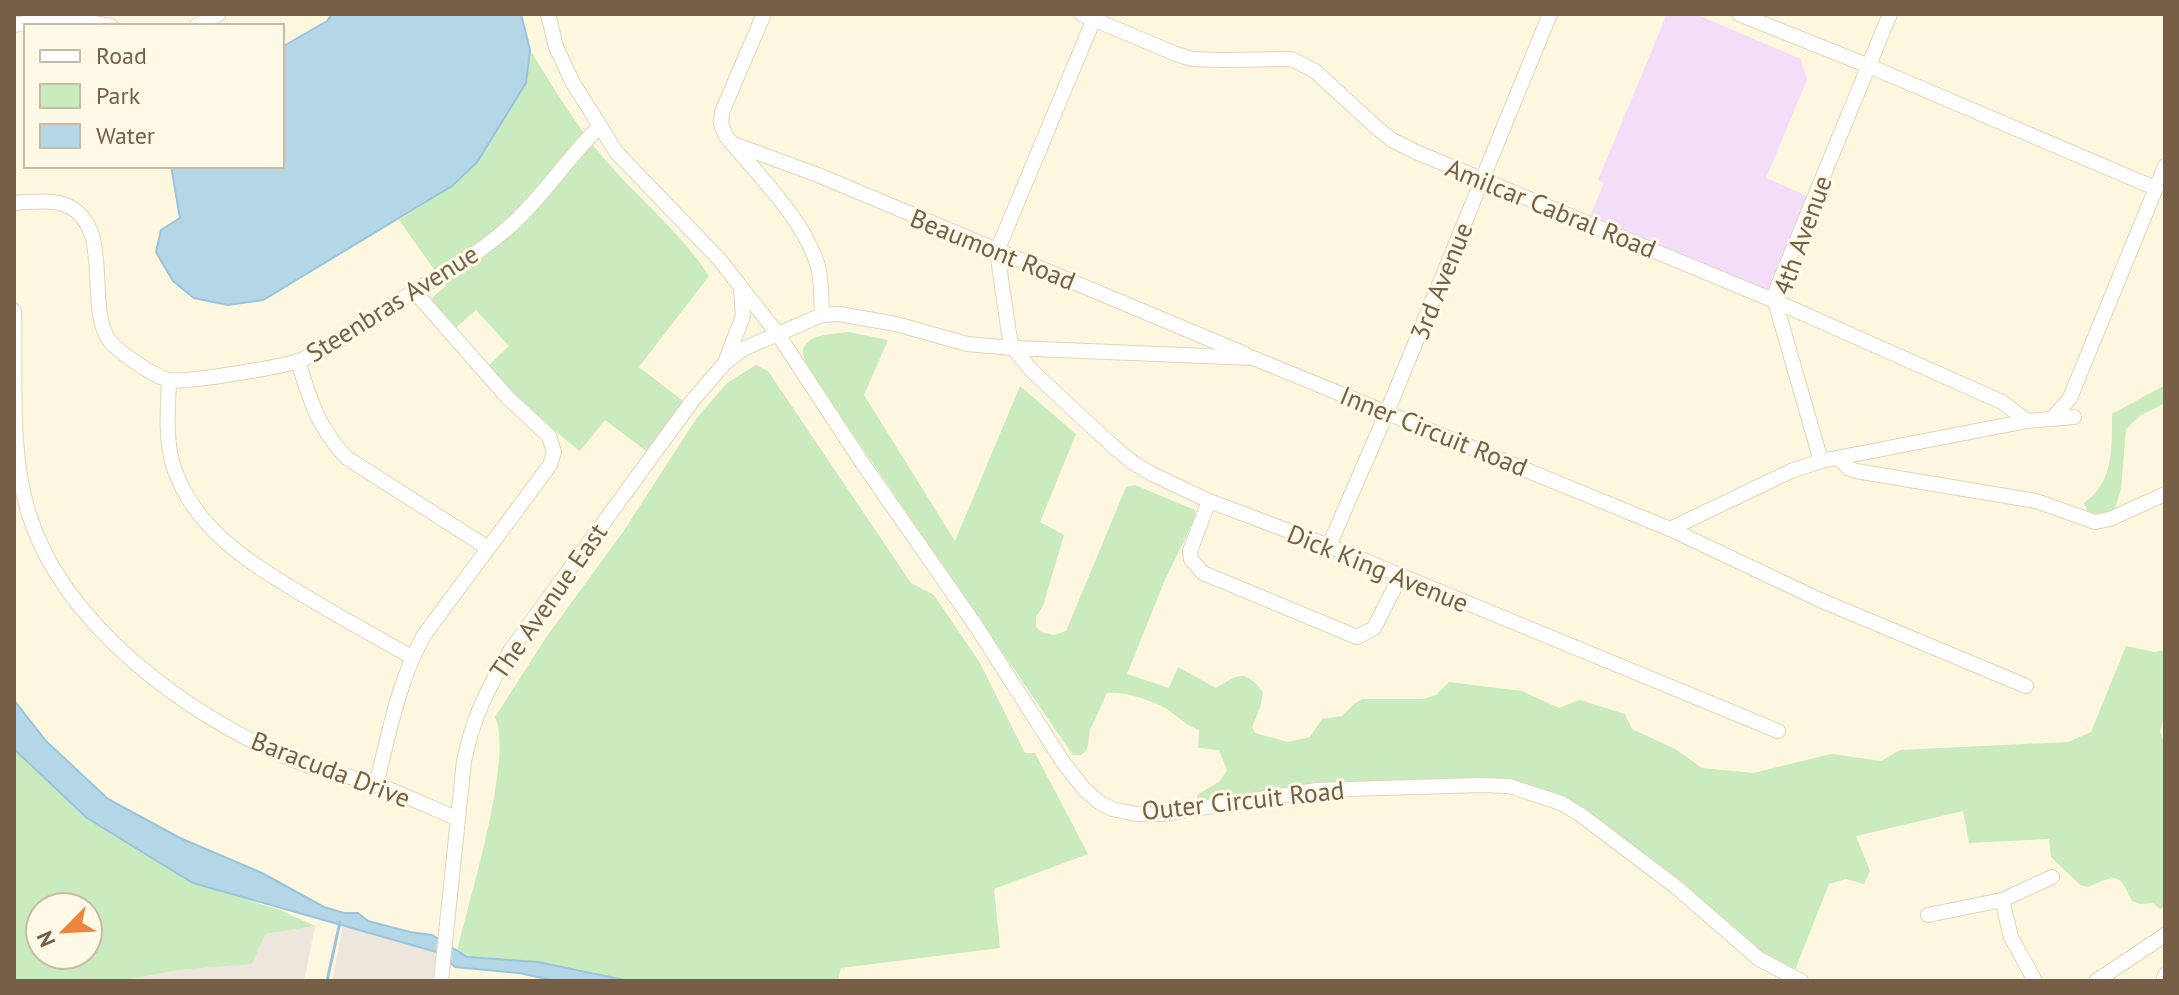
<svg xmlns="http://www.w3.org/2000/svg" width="2179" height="995" viewBox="0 0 2179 995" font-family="'PT Sans',sans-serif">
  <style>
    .industrial { fill: #ece6dc }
    .education { fill: #f4ddf9 }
    .green { fill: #c9ebbe; fill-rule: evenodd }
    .water { fill: #b4d7e8; stroke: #99c5da; stroke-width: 2 }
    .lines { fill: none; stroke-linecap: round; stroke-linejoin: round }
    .stream { stroke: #99c5da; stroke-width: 3 }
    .minor-casing { stroke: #e2d4bc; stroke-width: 16 }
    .minor { stroke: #fff; stroke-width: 14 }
    .labels { text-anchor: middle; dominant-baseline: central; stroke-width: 6; stroke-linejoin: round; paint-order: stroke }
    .street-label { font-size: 26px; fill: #765f46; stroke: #fffae8 }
  </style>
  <rect width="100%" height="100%" fill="#fdf7e0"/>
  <!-- industrial -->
  <g class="industrial">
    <polygon points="343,925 440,954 437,981 332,981"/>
    <polygon points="315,926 304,981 122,981 178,970 252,964 264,934"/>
  </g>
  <!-- education -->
  <polygon class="education" points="1667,14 1695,14 1801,59 1807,80 1766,178 1810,197 1770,292 1590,216 1604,183 1598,180"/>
  <!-- green -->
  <g class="green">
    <path d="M 530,50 C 553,87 575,124 603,157 C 637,198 680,231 709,276 L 639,367 L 683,401 L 646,451 L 605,420 L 580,451 L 527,409 L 486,368 L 509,346 L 476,310 L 452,331 L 432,302 L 433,297 L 446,286 L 399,220 L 452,186 L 477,162 L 526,83 Z"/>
    <path d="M 849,332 L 888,340 L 864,395 L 955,541 L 1020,386 L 1076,434 L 1040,522 L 1064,535 L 1043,606 L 1036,617 L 1036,626 L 1041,632 L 1054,635 L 1066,631 L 1126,487 L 1135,485 L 1195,510 L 1195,518 L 1164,582 L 1127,674 L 1169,688 L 1178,667 L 1216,688 C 1240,674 1244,669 1263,692 L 1260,708 L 1252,727 L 1255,733 L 1288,742 L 1310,737 L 1322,719 L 1342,716 L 1354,704 L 1362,699 L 1423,699 L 1436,695 L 1449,682 L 1522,691 L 1559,708 L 1580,700 L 1625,714 L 1632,729 L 1675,749 L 1702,768 L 1753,773 L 1831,754 L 1881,761 L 1900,750 L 2068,742 L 2091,732 L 2126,646 L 2154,652 L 2165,650 L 2165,714 L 2160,731 L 2165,745 L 2165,906 L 2160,909 L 2153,903 L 2140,904 L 2132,901 C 2118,871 2117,875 2088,887 L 2080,885 L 2051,857 L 2049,839 L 1969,843 L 1963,811 L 1856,836 L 1870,871 L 1864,884 L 1846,879 L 1829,884 L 1795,970 L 1758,951 L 1715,911 L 1606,825 L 1592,816 L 1505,783 L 1198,803 L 1197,795 L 1220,781 L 1227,770 L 1219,750 L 1198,748 L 1199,730 C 1185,725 1177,715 1165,708 C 1151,700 1123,691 1107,693 L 1090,730 L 1087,750 L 1081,755 L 1073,755 L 813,376 C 810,370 803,359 803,352 C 804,333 836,334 849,332 Z"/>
    <path d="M 756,365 L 768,371 L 911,583 L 934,595 L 980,663 L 1025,753 L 1035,753 L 1088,854 L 994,889 L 1000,948 L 841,968 L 838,981 L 629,981 L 577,969 L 467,957 L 457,952 C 468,903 514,757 495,717 L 547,636 L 623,532 L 696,419 L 727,383 Z"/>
    <path d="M 2165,385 L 2165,403 L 2140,416 L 2126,429 L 2121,489 L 2115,509 C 2106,517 2096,516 2087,511 L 2084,503 C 2114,483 2112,446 2112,414 Z"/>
    <path d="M 14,749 L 87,818 L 193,883 L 280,910 L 315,926 L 265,934 L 252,964 L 178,970 L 122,981 L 14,981 ZM 40,907 L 88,907 L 88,955 L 40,955 Z"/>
  </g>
  <!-- water -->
  <g class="water">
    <polygon points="332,14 521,14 530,50 526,83 477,162 452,186 263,300 228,305 194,298 173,281 156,252 161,230 180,218 171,166 282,166 282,47 327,21"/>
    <polygon points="14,700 46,741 108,799 180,838 262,873 324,907 344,913 358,913 368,921 410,932 432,935 467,957 538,962 629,981 556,981 519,973 455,967 440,953 193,883 87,818 14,749"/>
  </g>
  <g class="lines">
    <!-- stream -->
    <polyline class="stream" points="327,981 340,922"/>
    <defs>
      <g id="minor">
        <polyline points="548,14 556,47 573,83 617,153 719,259 777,333 863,464 976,626 1063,762 1084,789 1099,802 1112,809 1136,814 1162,814 1317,790 1481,785 1509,786 1561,803 1581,815 1676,887 1759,959 1801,981"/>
        <path d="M 764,14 L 722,112 L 721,124 L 726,136 C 758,176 802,216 818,266 C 822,282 821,299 822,315"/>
        <polyline points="1081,14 1176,54 1192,59 1222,60 1292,59 1315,71 1377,128 1392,140 1416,152 1775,301 2002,402 2027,421"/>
        <polyline points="1096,14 997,251 1009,334 1013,348 1033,372 1114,447 1132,462 1150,473 1209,501 1329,546 1778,731"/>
        <polyline points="1739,14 1869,66 2155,188"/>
        <polyline points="14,25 58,17 111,26"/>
        <polyline points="196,26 219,14"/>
        <polyline points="731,143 818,175 1245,354"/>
        <path d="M 14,203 C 30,202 53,199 68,206 C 114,228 85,304 109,340 C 118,352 155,377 169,380 C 186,383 283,367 301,360 C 334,346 364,323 394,304 C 433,279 476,257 510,226 C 543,197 567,158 599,127"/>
        <path d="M 14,311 C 16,376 9,448 28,511 C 62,625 190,718 296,761 C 322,772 351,776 378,785 C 404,795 430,807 456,818"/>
        <polyline points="726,360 743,316 741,288"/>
        <path d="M 298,361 C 310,400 318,428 347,458 L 488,548"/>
        <path d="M 169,380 C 168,408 165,438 173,465 C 194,530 250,563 305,596 C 340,617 376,637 412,657"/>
        <polyline points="2052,419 2070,398 2165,166"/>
        <polyline points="1839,458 1848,468 1856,471 2036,501 2095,522 2110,519 2165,494"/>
        <polyline points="1821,461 1775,301 1775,293 1890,14"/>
        <polyline points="1209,501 1190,551 1191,559 1203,573 1357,637 1374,628 1400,577"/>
        <polyline points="1670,529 1791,471 1821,461 2027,421 2074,417"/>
        <polyline points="1329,546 1387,412 1550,14"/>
        <path d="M 376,785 C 389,734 398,682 424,635 L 550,465 L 554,452 L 549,436 L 508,398 L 414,291"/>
        <polyline points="2002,900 2011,937 2035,981"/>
        <polyline points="1928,915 2002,900 2052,877"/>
        <path d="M 441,981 L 464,761 C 473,718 487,689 510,651 L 693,400 L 724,364 L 743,349 L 822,315 L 839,314 L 896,324 L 967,344 L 1013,348 L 1253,358 L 1670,529 L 1820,600 L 2026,686"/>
        <polyline points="2096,981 2165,935"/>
        <polyline points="2163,981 2165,975"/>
      </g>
    </defs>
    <!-- minor casing -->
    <use href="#minor" class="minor-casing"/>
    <!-- minor -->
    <use href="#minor" class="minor"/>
  </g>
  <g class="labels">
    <!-- street labels -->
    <g class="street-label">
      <text transform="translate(1551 208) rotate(22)">Amilcar Cabral Road</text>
      <text transform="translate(1802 235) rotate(-70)">4th Avenue</text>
      <text transform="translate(993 249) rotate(22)">Beaumont Road</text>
      <text transform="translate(1441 281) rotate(-68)">3rd Avenue</text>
      <text transform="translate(392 303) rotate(-32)">Steenbras Avenue</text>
      <text transform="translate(1434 431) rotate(22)">Inner Circuit Road</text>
      <text transform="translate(1378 568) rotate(22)">Dick King Avenue</text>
      <text transform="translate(548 601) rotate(-55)">The Avenue East</text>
      <text transform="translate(331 769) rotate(21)">Baracuda Drive</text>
      <text transform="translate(1243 800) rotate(-6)">Outer Circuit Road</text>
    </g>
  </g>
  <!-- border -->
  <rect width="2179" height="995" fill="none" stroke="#765f46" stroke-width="32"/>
  <!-- legend -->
  <rect x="24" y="24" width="260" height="144" fill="#fffae8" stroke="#c8bca7" stroke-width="2"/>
  <rect x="40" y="50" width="40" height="12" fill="#ffffff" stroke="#c8bca7" stroke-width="2"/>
  <text x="96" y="64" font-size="24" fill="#765f46">Road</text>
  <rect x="40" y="84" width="40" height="24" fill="#c9ebbe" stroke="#c8bca7" stroke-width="2"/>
  <text x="96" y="104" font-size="24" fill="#765f46">Park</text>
  <rect x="40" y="124" width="40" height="24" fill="#b4d7e8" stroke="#c8bca7" stroke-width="2"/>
  <text x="96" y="144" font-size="24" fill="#765f46">Water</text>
  <!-- north arrow -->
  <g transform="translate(64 931) rotate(246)"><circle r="38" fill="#fffae8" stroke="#c8bca7" stroke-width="2"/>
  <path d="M0-6L14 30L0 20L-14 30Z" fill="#ef843d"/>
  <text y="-12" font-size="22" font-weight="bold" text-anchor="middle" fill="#765f46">N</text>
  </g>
</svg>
